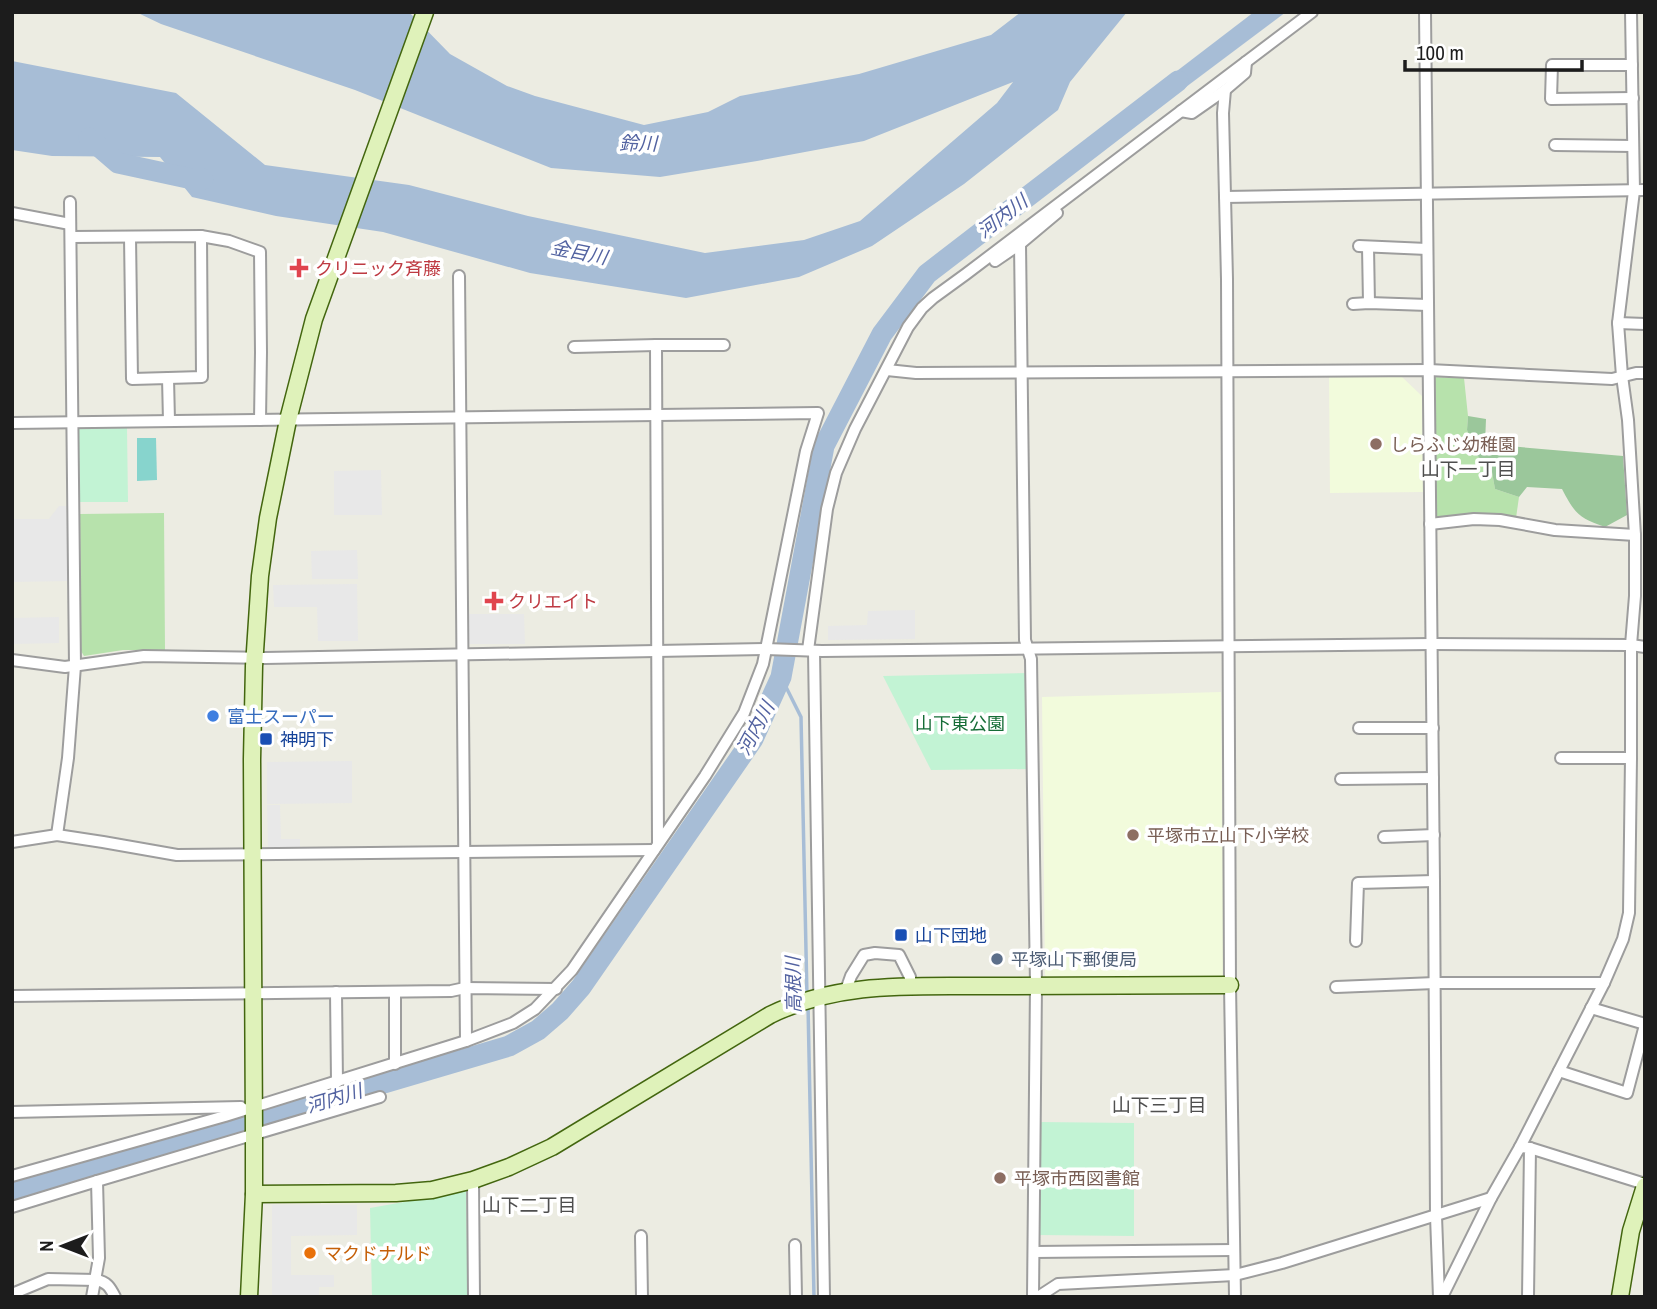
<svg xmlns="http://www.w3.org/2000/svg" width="1657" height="1309" viewBox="0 0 1657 1309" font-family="'Archivo Narrow','Noto Sans JP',sans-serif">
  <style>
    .education { fill: #f2fbdc }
    .grass { fill: #b7e2ac }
    .forest { fill: #9bc79b }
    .park { fill: #c2f3d4 }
    .pitch { fill: #87d4cd }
    .parking { fill: #e8e8e8 }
    .water { fill: #a7bdd6 }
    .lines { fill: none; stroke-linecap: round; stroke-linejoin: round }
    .stream { stroke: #a7bdd6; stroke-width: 3.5 }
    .river { stroke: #a7bdd6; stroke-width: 21 }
    .street-casing { stroke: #9d9d9d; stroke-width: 14 }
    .secondary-casing { stroke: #43660f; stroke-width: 19 }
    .street { stroke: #fff; stroke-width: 10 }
    .secondary { stroke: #dff2ba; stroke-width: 16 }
    .health-dot { fill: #e0444e; stroke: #fff; stroke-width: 2.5 }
    .education-dot { fill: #8d6e63; stroke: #fff; stroke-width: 2.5 }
    .shop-dot { fill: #3f7fe0; stroke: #fff; stroke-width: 2.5 }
    .transit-dot { fill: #1a4fb4; stroke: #fff; stroke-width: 2.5 }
    .service-dot { fill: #5c6f8a; stroke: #fff; stroke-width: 2.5 }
    .food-dot { fill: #e8710a; stroke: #fff; stroke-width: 2.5 }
    .labels { text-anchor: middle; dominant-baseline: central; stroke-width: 7; stroke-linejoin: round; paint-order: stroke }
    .health-label { font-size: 18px; fill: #be3a42; stroke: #fff; text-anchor: start }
    .education-label { font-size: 18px; fill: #785e54; stroke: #fff; text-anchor: start }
    .shop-label { font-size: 18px; fill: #366cbe; stroke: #fff; text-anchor: start }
    .park-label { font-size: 18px; fill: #166d37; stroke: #fff }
    .transit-label { font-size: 18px; fill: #164399; stroke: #fff; text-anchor: start }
    .service-label { font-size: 18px; fill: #4e5e75; stroke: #fff; text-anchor: start }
    .food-label { font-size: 18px; fill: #c56008; stroke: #fff; text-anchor: start }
    .water-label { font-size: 19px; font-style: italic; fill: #5363a1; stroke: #fff }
    .neighbourhood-label { font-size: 19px; fill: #4f4f4f; stroke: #fff }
  </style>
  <rect width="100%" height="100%" fill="#ecece2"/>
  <!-- education -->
  <g class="education">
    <polygon points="1329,375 1400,375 1422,396 1423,492 1330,493"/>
    <polygon points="1221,692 1224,974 1217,979 1049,979 1045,975 1042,697"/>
  </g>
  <!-- grass -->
  <g class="grass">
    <polygon points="1433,377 1464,378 1468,416 1467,430 1476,454 1492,472 1495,489 1519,497 1516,518 1489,514 1438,519 1434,515"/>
    <polygon points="164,513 165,650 123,650 84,656 81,651 80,514"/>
  </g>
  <!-- forest -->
  <path class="forest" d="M 1468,416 L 1486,419 L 1485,444 L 1623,456 L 1627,515 L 1605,527 C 1579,518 1575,514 1562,489 L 1527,487 L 1519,497 L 1495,489 L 1492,472 L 1476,454 L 1467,430 Z"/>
  <!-- park -->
  <g class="park">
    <polygon points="79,428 127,428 128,502 79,502"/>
    <polygon points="1029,673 1030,769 931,770 883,676"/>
    <polygon points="1038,1122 1134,1123 1134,1236 1038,1235"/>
    <polygon points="466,1191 468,1297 372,1297 370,1208"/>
  </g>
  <!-- pitch -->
  <polygon class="pitch" points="137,438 156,438 157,480 137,481"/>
  <!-- parking -->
  <g class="parking">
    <polygon points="381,470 382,515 334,515 334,471"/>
    <polygon points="59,506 68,506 69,581 12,582 12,519 49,519"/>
    <polygon points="357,550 358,579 312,579 311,551"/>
    <polygon points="357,584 358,641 318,641 317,607 274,607 273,585"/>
    <polygon points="915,610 915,639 828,640 828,626 867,625 868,611"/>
    <polygon points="467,614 524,614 525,644 467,644"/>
    <polygon points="59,617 59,643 12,644 12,618"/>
    <polygon points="352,761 352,803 267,804 267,762"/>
    <polygon points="267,805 280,805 281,839 300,839 300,849 268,849"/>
    <polygon points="272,1205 357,1205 357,1235 291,1236 291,1275 334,1275 334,1287 319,1287 319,1297 272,1297"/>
  </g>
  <!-- water -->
  <g class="water">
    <polygon points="136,12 409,12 450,54 507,86 535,96 644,125 708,112 740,96 859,74 991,35 1021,12 1127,12 1070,82 1058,110 964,184 872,246 799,277 686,298 530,273 383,232 276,216 192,197 160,157 52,156 12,150 12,61 176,93 265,165 409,185 528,216 705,253 804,240 860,221 997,103 1013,82 864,141 757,161 660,177 551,168 355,90 161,24"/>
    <polygon points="1254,12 1286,12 1154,111 1156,87"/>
  </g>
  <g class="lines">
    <!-- stream -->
    <g class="stream">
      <polyline points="781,677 801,717 807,997"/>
      <polyline points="808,1005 814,1297"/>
    </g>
    <!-- river -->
    <g class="river">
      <polyline points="89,138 118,163 192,179 203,179"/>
      <polyline points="12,1193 509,1046 538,1030 560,1011 581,987 753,739 781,677 824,446 882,334 927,274 1178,81"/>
    </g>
    <defs>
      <g id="street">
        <polyline points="1425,12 1434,881 1436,1216 1439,1297"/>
        <polyline points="1632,65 1552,65 1551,99 1633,98"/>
        <polyline points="1225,90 1223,113 1227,279 1230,985 1235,1297"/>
        <polyline points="1181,111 1192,113 1225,90 1245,73 1246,62"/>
        <polyline points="1555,145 1633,146"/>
        <polyline points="1225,197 1645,190"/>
        <polyline points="12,213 70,224"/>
        <polyline points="71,237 201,236 229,241 260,252 261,352 260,420"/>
        <polyline points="130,237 132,379 168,378 169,421"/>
        <polyline points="1020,244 1025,640 1031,659 1036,985 1033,1297"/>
        <polyline points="1359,246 1427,249"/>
        <polyline points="1368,247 1369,303"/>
        <polyline points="995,261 1020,244 1057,213"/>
        <polyline points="459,276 466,1041"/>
        <polyline points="1353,304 1369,303 1428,305"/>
        <polyline points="1618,323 1645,324"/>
        <polyline points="574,347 656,345"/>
        <polyline points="887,370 916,373 1429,370 1612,379 1636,373 1645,373"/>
        <polyline points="168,378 202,377 201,236"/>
        <polyline points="12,423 818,413 806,451 763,664 744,713 705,776 572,970 535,1009 513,1023 466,1041 225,1116 12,1176"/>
        <polyline points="1430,524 1474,519 1500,520 1555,530 1635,535"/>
        <polyline points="808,650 827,509 836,473 855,429 908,327 922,308 933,298 966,274 1312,12"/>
        <polyline points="814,651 824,1297"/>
        <polyline points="12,660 65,667 144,656 265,658 766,649 822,651 1432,644 1631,645 1645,647"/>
        <polyline points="1359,728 1433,728"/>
        <polyline points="1561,758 1631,758"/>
        <polyline points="1341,779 1433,778"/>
        <polyline points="57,835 68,758 75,666 70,202"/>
        <polyline points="1384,837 1434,835"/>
        <polyline points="12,842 57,835 103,842 177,855 654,850"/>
        <polyline points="658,843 656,345 724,345"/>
        <polyline points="1356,941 1358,883 1434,881"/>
        <polyline points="1336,987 1435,983 1604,983"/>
        <polyline points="846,990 851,976 864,955 875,953 899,955 910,977 910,987"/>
        <polyline points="336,992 337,1082"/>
        <polyline points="395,992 395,1064"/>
        <polyline points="12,996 451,991 465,988 556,989"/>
        <polyline points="1591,1008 1645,1024"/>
        <polyline points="1559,1071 1627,1093 1645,1025"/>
        <polyline points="12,1112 241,1107"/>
        <polyline points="1520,1147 1530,1148 1528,1297"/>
        <polyline points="1530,1148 1645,1184"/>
        <polyline points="473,1180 474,1297"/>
        <polyline points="12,1207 97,1181"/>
        <polyline points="641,1236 642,1297"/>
        <polyline points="795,1245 796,1297"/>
        <polyline points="1034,1252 1233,1250"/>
        <path d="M 12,1294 L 48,1279 L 96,1280 C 107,1282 110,1287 115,1297"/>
        <polyline points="92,1297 99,1258 97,1181 380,1097"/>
        <polyline points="1038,1297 1058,1284 1235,1275 1282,1263 1491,1198"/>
        <polyline points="1442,1297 1491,1198 1520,1147 1604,983 1623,939 1629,913 1631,758 1631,645 1635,596 1635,535 1628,420 1622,376 1618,323 1634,191 1631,12"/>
      </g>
      <g id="secondary">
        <path d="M 254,1194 L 396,1193 L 432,1190 L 473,1180 L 509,1167 L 552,1147 L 770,1015 C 841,980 918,987 995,986 C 1074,985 1152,985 1230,985"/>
        <polyline points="249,1297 254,1194 254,1135 252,759 254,666 260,576 268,518 288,420 314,319 425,12"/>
        <polyline points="1620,1297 1631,1231 1645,1186"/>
      </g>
    </defs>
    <!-- street casing -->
    <use href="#street" class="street-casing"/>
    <!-- secondary casing -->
    <use href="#secondary" class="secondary-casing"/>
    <!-- street -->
    <use href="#street" class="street"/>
    <!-- secondary -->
    <use href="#secondary" class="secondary"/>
  </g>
  <!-- markers -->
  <g class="health-dot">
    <path d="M295.5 257.5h7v7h7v7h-7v7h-7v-7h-7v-7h7z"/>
    <path d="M490.5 590.5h7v7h7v7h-7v7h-7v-7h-7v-7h7z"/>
  </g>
  <g class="education-dot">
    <circle cx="1376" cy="444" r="7"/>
    <circle cx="1133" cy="835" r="7"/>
    <circle cx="1000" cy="1178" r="7"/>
  </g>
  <circle class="shop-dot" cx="213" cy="716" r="7"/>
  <g class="transit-dot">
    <rect x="259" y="732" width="14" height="14" rx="3.5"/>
    <rect x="894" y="928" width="14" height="14" rx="3.5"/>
  </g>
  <circle class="service-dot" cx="997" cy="959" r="7"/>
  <circle class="food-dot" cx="310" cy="1253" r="7"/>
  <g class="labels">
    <!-- health labels -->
    <g class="health-label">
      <text x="315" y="268">クリニック斉藤</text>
      <text x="508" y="601">クリエイト</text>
    </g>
    <!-- education labels -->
    <g class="education-label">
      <text x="1390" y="444">しらふじ幼稚園</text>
      <text x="1147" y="835">平塚市立山下小学校</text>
      <text x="1014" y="1178">平塚市西図書館</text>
    </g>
    <!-- shop labels -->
    <g class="shop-label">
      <text x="227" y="716">富士スーパー</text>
    </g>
    <!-- park labels -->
    <g class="park-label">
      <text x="960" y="723">山下東公園</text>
    </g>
    <!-- transit labels -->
    <g class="transit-label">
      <text x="280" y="739">神明下</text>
      <text x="915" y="935">山下団地</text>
    </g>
    <!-- service labels -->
    <g class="service-label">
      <text x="1011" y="959">平塚山下郵便局</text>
    </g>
    <!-- food labels -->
    <g class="food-label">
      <text x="324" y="1253">マクドナルド</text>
    </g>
    <!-- water labels -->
    <g class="water-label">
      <text transform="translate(638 143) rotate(1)">鈴川</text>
      <text transform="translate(1002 216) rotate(-37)">河内川</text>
      <text transform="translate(579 252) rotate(11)">金目川</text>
      <text transform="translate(755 728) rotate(-62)">河内川</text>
      <text transform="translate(793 985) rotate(-91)">高根川</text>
      <text transform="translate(334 1098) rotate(-17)">河内川</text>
    </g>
    <!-- neighbourhood labels -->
    <g class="neighbourhood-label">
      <text x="1468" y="469">山下一丁目</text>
      <text x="1159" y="1105">山下三丁目</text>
      <text x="529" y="1205">山下二丁目</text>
    </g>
  </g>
  <!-- border -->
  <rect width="1657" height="1309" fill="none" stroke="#1c1c1c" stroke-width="28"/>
  <!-- north arrow -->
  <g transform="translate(63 1246) rotate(270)" stroke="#ffffff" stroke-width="5" paint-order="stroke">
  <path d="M0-5L12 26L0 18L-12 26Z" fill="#1c1c1c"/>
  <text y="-10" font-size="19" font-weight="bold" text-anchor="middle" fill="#1c1c1c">N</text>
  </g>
  <!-- scale -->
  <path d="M1405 60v10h177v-10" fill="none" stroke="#1c1c1c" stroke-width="3.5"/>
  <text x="1416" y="60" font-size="21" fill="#1c1c1c" stroke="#ffffff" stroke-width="5" paint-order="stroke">100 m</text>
</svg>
